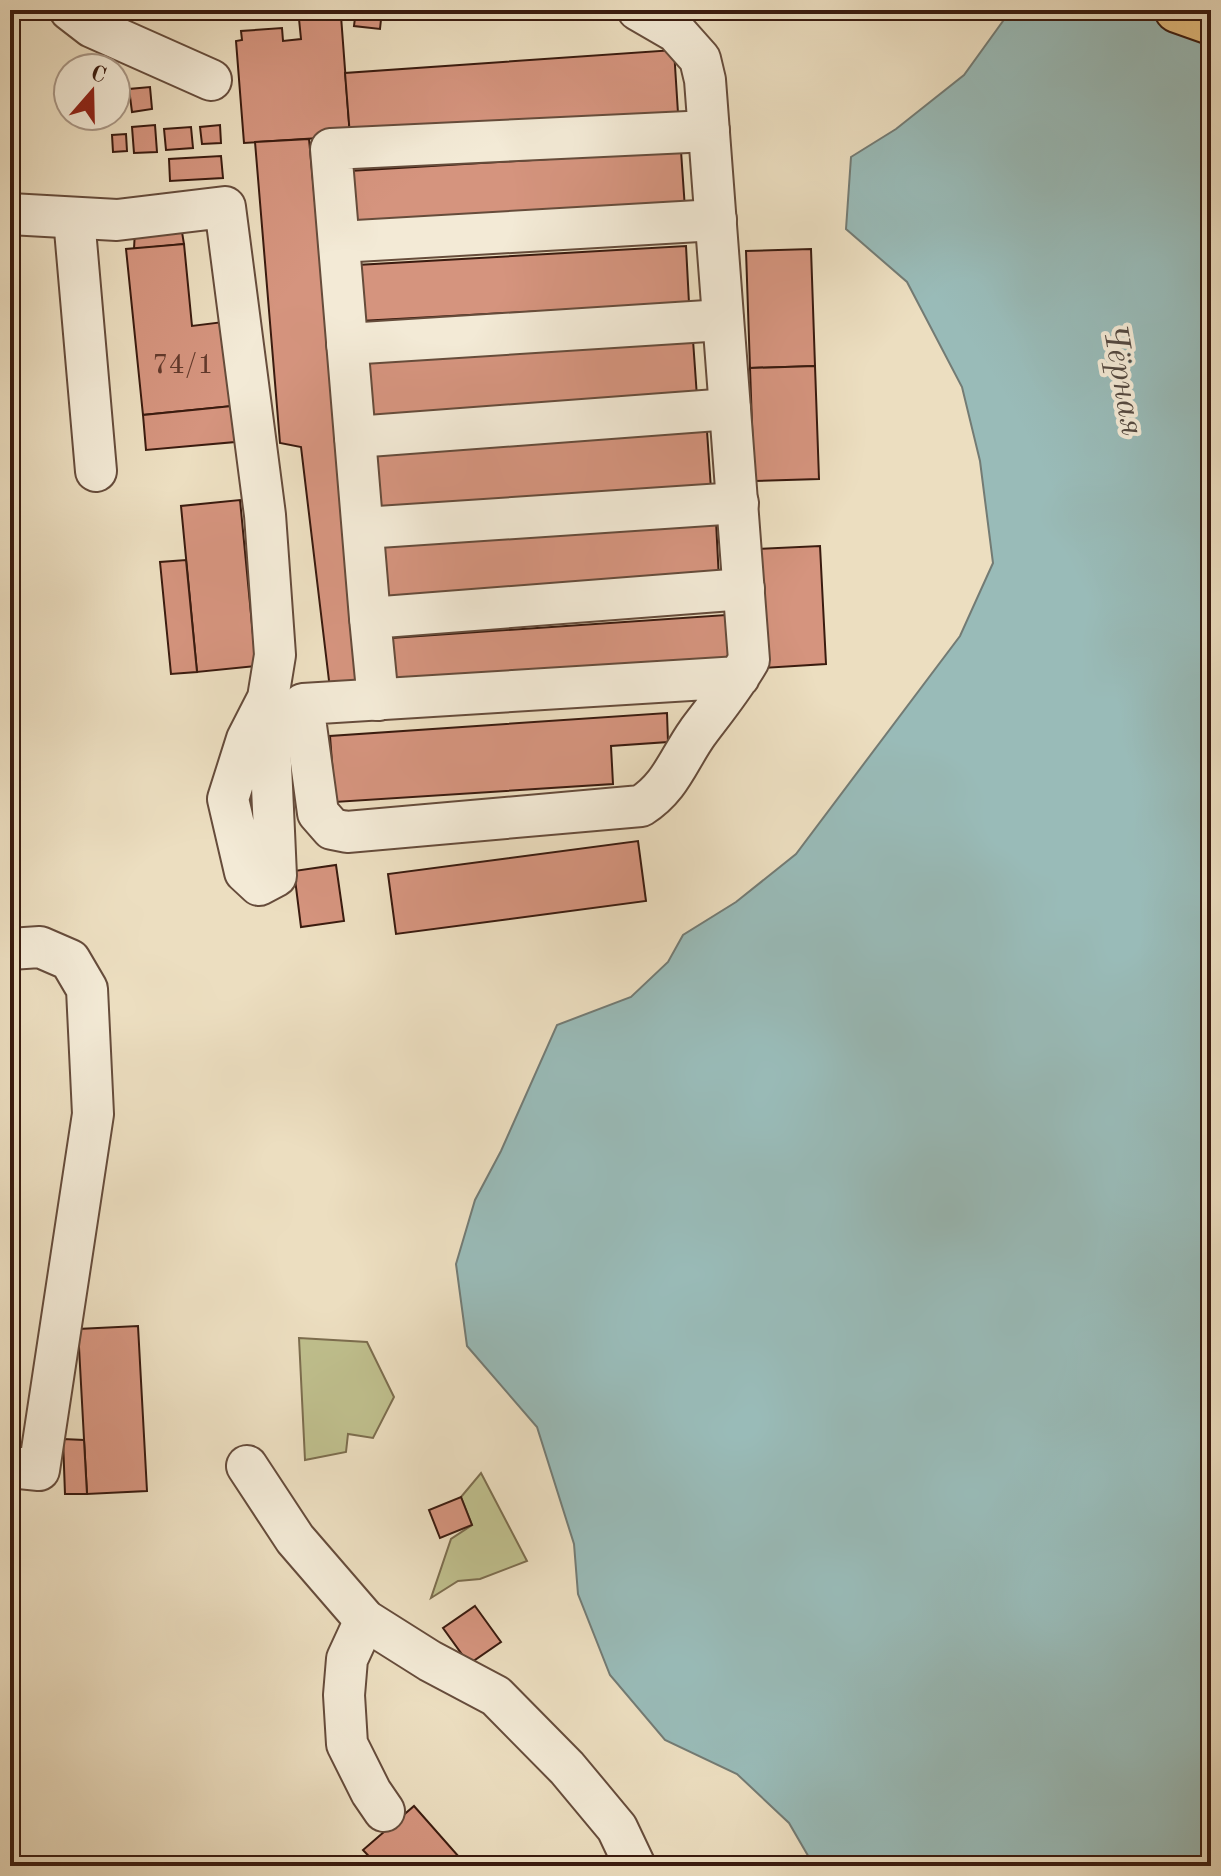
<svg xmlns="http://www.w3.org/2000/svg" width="1221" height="1876" viewBox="0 0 1221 1876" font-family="'Old Standard TT',serif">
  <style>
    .green { fill: #bfbf8d; stroke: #7c6d4e; stroke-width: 2 }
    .water { fill: #99bbb8; stroke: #737b74; stroke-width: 2 }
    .building { fill: #d5947e; stroke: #3a1b0f; stroke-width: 2 }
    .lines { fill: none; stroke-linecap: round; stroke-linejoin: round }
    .minor-casing { stroke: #664c3b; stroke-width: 44 }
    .major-casing { stroke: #3a1b0f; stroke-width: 48 }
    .minor { stroke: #f3ead6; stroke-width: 40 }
    .major { stroke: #e6bf80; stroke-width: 44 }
    .labels { text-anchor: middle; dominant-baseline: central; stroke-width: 8; stroke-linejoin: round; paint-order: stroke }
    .number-label { font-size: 28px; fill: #61392b }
    .water-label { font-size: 34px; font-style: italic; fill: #564b42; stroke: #f3ead6 }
  </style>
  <rect width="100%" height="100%" fill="#ecdec0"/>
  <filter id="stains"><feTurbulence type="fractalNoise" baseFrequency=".0025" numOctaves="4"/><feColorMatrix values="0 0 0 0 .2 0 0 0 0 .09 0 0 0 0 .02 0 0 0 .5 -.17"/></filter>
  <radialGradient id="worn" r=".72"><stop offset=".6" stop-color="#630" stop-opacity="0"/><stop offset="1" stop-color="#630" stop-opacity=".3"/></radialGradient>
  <!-- green -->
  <g class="green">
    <polygon points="299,1338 367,1342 394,1397 373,1438 348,1434 346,1452 305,1460"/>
    <polygon points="481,1473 527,1561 480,1579 458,1581 431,1598 451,1539 472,1525 461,1497"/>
  </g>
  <!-- water -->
  <polygon class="water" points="1011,10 1211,10 1211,1866 814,1866 789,1823 737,1774 665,1740 610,1675 578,1594 574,1544 537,1427 467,1346 456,1264 475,1200 501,1151 557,1025 631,997 668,962 683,935 736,902 796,854 960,636 993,563 980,461 962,387 907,282 846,229 851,157 896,129 964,75"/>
  <!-- building -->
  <g class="building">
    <polygon points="126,10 148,10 149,17 127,19"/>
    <polygon points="356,10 382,10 380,29 354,26"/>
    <polygon points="341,16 350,136 244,143 236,41 242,40 241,31 282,28 283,41 301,39 299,19"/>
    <polygon points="674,50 678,113 350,136 345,73"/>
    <polygon points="150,87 152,109 132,112 129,89"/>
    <polygon points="155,125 157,152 134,153 132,127"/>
    <polygon points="220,125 221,143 202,144 200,127"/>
    <polygon points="191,127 193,148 166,150 164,129"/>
    <polygon points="126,134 127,151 113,152 112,135"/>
    <polygon points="309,139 361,688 330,689 301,447 280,443 255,142"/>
    <polygon points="681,151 685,209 352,229 349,171"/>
    <polygon points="221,156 223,178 170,181 169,159"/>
    <polygon points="135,230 182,232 184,244 134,249"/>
    <polygon points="184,244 192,326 223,322 232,406 143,415 126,249"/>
    <polygon points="686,246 689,303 360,321 357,265"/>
    <polygon points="811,249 815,366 750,368 746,251"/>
    <polygon points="693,340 697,397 368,417 364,360"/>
    <polygon points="815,366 819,479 754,481 750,368"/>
    <polygon points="232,406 235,442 146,450 143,415"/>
    <polygon points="707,431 711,489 380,512 376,454"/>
    <polygon points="240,500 256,666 197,672 181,506"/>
    <polygon points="716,521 719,580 388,600 384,541"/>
    <polygon points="820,546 826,664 763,668 756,549"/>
    <polygon points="186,560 197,672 171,674 160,562"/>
    <polygon points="726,615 730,672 395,695 391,638"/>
    <polygon points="667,713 668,742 611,746 613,784 335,802 330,736"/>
    <polygon points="638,841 646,901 396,934 388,874"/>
    <polygon points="336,865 344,921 301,927 294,871"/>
    <polygon points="10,1281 14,1281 10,1331"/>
    <polygon points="138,1326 147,1491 87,1494 78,1329"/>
    <polygon points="63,1439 84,1440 87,1494 65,1494"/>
    <polygon points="461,1497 472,1525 440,1538 429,1510"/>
    <polygon points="475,1606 501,1642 469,1664 443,1628"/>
    <polygon points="414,1806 467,1866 378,1866 363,1850"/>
  </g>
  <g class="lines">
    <defs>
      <g id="minor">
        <polyline points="70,10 92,27 211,80"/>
        <path d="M 638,10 L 676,32 L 700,59 L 705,80 L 749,660 C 734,686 716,708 698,732 C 678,760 671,787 641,806 L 347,832 L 332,829 L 318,813 L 303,704 L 739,677"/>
        <polyline points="10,214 117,220 225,207 265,515 275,655 268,698 276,876 259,885 245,872 228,799 247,739 268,698"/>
        <polyline points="74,218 96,471"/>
        <polyline points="339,242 716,220"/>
        <polyline points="347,344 723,320"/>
        <polyline points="355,437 730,409"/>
        <polyline points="363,528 738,503"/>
        <polyline points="370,618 331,149 709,131"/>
        <polyline points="378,700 370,618 744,589"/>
        <polyline points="10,949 40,947 70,960 87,989 93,1114 39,1470 10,1467"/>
        <polyline points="247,1466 295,1539 365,1620 430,1661 496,1696 567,1768 617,1828 635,1866"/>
        <polyline points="365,1620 347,1659 344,1695 347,1744 371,1792 384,1811"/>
      </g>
      <polyline id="major" points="1177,10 1211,22"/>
    </defs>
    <!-- minor casing -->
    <use href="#minor" class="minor-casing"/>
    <!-- major casing -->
    <use href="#major" class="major-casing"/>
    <!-- minor -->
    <use href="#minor" class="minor"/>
    <!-- major -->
    <use href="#major" class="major"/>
  </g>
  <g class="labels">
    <!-- number labels -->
    <g class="number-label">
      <text x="183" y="366">74/1</text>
    </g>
    <!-- water labels -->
    <g class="water-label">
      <text transform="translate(1122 380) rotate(80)">Чёрная</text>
    </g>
  </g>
  <!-- margin -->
  <rect width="1221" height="1876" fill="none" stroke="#ecdec0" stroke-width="40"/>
  <rect x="12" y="12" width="1197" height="1852" fill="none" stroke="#3a1b0f" stroke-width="4"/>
  <rect x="20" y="20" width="1181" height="1836" fill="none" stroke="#3a1b0f" stroke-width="2"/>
  <!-- north arrow -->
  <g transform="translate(92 92) rotate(20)"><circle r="38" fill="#f3ead6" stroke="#a99786" stroke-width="2"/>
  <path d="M0-6L14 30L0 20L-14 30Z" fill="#8f2418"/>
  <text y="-12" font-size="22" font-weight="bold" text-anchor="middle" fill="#3a1b0f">С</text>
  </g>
  <rect width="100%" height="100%" filter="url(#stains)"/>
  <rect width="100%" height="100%" fill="url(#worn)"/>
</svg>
